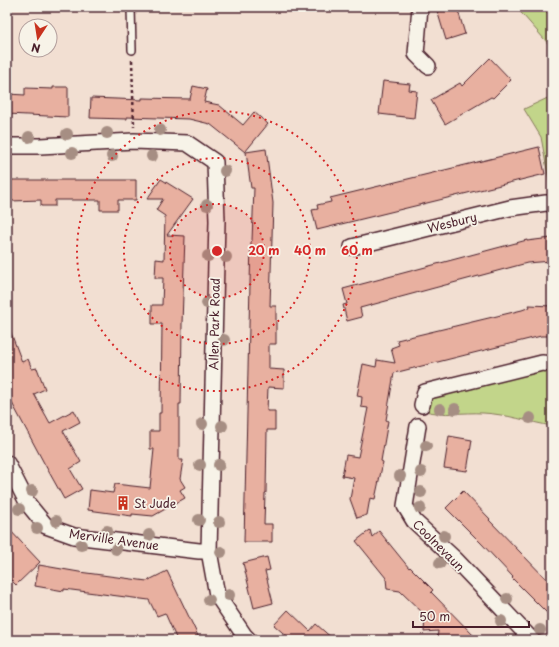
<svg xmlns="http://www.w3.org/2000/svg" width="559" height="647" viewBox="0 0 559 647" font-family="'Playpen Sans',sans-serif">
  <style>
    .green { fill: #c2d58a; stroke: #867a5a }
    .building { fill: #e8b0a0; stroke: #4a1f2b }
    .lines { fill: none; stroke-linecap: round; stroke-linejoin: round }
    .service-casing { stroke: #4a1f2b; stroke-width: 10 }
    .minor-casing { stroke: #4a1f2b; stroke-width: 18 }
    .path { stroke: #4a1f2b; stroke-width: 2.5; stroke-dasharray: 3 3; stroke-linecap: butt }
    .service { stroke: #f7f3e8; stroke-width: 7 }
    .minor { stroke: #f7f3e8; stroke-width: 15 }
    .tree { fill: #a68e83 }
    .ring { fill: none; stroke: #d62828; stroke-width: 2; stroke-dasharray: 2 4 }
    .labels { text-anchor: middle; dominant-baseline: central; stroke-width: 3.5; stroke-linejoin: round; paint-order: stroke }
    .street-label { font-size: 12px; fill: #4a1f2b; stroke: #f7f3e8 }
    .poi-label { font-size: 12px; fill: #4a1f2b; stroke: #f7f3e8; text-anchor: start }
    .centre { fill: #d62828; stroke: #f7f3e8; stroke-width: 2 }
    .ring-label { font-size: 12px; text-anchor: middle; font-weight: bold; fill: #d62828; stroke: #f7f3e8; stroke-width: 3.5; stroke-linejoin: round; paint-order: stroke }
  </style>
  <rect width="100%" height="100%" fill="#f2dfd2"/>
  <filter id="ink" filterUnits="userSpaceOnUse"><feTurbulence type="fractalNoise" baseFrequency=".025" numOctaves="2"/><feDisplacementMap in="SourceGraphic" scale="8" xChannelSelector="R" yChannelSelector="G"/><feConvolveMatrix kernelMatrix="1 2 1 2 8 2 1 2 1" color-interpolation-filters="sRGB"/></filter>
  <g filter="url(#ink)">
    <!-- green -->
    <g class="green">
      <polygon points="516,7 552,7 552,48"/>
      <polygon points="552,96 552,197 541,137 524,109"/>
      <path d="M 552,364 L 552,426 C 529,422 506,414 483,413 C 463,412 444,416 425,411 L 425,392 Z"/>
    </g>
    <!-- building -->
    <g class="building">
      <polygon points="436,7 457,7 465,34 446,40"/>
      <polygon points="490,58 511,80 493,98 491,97 445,124 431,100 460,83 462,86"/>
      <polygon points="383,81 410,84 409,90 417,91 414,118 379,114"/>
      <polygon points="193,86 207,89 204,102 219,105 243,125 254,112 268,124 245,152 210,124 189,119 127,117 127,119 90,118 91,98 142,100 142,98 190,99"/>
      <polygon points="53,87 68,87 68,117 7,114 7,94 25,95 25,88 53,89"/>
      <polygon points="539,147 545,174 317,230 312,210 318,209 317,205 331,202 330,198"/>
      <polygon points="266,149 273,203 270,306 276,306 276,344 269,344 269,369 284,370 284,388 268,387 267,411 275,411 275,430 267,430 266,493 265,493 264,524 272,524 272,542 244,542 251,241 252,241 254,188 251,188 246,152"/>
      <polygon points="161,179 193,199 167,235 185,236 182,324 181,404 179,404 179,460 183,460 180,479 185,487 180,490 185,498 153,516 132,514 132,516 88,510 90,490 113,493 115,484 150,488 154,449 150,449 150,431 159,431 159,413 161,413 162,324 152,324 152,305 162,305 163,278 155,278 156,259 164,260 165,216 156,210 163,199 147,199"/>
      <polygon points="11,180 136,180 136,200 118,200 118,210 100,210 100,200 55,200 55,206 41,206 41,200 11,201"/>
      <polygon points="551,238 552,261 527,263 360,308 362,317 347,321 343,305 347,304 343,289 527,240 527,241"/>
      <polygon points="529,305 552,306 552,336 541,336 394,373 386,420 388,421 381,461 383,462 375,499 370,498 367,515 357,518 350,499 354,478 342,476 346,455 358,457 368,408 361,407 362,397 357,396 363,364 376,367 377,360 395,363 391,348 399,345 397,340 522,310 530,307"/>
      <polygon points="7,325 8,325 22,362 28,359 32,369 37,368 45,389 34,394 50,423 74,410 80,422 63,431 81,462 70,469 82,489 64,499 44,463 12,403 7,391"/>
      <polygon points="449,436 472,440 467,471 444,468"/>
      <polygon points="463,491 490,519 489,520 552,585 552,618 512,578 513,577 481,543 446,508"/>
      <polygon points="7,527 40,562 16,585 7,576"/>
      <polygon points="370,530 372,537 379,531 409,568 410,567 433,590 431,592 478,640 437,640 438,631 424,632 425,615 400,591 387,589 386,578 356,541"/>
      <polygon points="267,557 270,570 265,571 273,603 254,608 243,563"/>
      <polygon points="39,565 79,572 147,581 167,571 200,640 177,640 165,613 157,616 149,600 64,589 64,591 35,586"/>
      <polygon points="288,610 310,631 316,624 334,640 291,640 274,625"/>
    </g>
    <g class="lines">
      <defs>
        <polyline id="service" points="131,7 132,50"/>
        <g id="minor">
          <polyline points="420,7 416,54 428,66"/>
          <polyline points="7,146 40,146 134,141 187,143 215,162 217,221 209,551 217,595 244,635 249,640"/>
          <polyline points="352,247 510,208 546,203 552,204"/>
          <polyline points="422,405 425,392 542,363 552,364"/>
          <polyline points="418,426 405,506 414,521 455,559 532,640"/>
          <polyline points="7,463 28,504 46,526 74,536 199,551 209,551"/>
        </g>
      </defs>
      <!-- service casing -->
      <use href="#service" class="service-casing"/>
      <!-- minor casing -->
      <use href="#minor" class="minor-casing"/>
      <!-- path -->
      <g class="path">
        <polyline points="546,7 552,16"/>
        <polyline points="132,60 134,127"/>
      </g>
      <!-- service -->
      <use href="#service" class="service"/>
      <!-- minor -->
      <use href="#minor" class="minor"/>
    </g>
    <!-- trees -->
    <g class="tree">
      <circle cx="160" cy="130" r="6"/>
      <circle cx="107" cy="133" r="6"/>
      <circle cx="67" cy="134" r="6"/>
      <circle cx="29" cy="137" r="6"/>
      <circle cx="72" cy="153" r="6"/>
      <circle cx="112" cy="156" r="6"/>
      <circle cx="152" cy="156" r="6"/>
      <circle cx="225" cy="171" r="6"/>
      <circle cx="207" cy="205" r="6"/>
      <circle cx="208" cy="256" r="6"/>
      <circle cx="226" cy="257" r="6"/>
      <circle cx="207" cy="303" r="6"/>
      <circle cx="224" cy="340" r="6"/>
      <circle cx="440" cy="409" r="6"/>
      <circle cx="455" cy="409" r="6"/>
      <circle cx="530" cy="418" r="6"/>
      <circle cx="202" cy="424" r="6"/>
      <circle cx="222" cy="426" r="6"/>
      <circle cx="426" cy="446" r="6"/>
      <circle cx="200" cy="465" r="6"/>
      <circle cx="219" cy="465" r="6"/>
      <circle cx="421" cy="472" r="6"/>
      <circle cx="400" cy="476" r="6"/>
      <circle cx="32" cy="491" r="6"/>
      <circle cx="421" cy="492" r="6"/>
      <circle cx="420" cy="508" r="6"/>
      <circle cx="19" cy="509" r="6"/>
      <circle cx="199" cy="520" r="6"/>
      <circle cx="56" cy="521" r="6"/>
      <circle cx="219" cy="522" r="6"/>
      <circle cx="37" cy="528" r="6"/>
      <circle cx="107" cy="531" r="6"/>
      <circle cx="149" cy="535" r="6"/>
      <circle cx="444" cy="536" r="6"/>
      <circle cx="81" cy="545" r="6"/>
      <circle cx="116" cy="549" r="6"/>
      <circle cx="221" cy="552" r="6"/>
      <circle cx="440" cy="563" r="6"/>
      <circle cx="229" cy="595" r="6"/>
      <circle cx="507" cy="599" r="6"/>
      <circle cx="209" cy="600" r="6"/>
      <circle cx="501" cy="621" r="6"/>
      <circle cx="540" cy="630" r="6"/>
    </g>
  </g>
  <!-- distance rings -->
  <circle cx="217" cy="251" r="47" fill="#d62828" fill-opacity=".12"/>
  <g class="ring">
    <circle cx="217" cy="251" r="47"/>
    <circle cx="217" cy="251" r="93"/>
    <circle cx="217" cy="251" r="140"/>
  </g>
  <!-- icons -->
  <defs>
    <symbol id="building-bare" viewBox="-9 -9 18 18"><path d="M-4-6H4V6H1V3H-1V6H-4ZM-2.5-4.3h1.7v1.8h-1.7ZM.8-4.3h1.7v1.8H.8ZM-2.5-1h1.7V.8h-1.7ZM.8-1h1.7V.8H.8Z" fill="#c8321e" stroke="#f7f3e8" stroke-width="2.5" paint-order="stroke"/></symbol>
  </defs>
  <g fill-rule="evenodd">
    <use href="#building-bare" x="113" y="493" width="20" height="20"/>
  </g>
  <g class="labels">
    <!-- street labels -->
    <g class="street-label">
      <text transform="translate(452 222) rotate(-14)">Wesbury</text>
      <text transform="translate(214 324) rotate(-89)">Allen Park Road</text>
      <text transform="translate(114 539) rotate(8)">Merville Avenue</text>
      <text transform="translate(439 545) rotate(45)">Coolnevaun</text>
    </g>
    <!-- poi labels -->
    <g class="poi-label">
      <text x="134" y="503">St Jude</text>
    </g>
  </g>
  <circle cx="217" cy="251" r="6" class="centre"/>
  <g class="ring-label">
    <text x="264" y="255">20 m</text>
    <text x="310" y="255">40 m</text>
    <text x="357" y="255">60 m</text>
  </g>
  <!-- margin -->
  <rect width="559" height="647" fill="none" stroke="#f7f3e8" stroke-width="24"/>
  <rect x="12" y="12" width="535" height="623" fill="none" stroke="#4a1f2b" stroke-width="1.5" filter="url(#ink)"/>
  <!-- north arrow -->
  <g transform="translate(38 38) rotate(192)"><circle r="19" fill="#f7f3e8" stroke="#b29e9c"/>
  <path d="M0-3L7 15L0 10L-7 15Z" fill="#c8321e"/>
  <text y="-6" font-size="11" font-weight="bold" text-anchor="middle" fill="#4a1f2b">N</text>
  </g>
  <!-- scale -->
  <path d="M413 621v6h116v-6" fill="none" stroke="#4a1f2b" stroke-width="2"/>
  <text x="419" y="621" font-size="12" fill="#4a1f2b" stroke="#f7f3e8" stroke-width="3" paint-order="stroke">50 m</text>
</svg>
